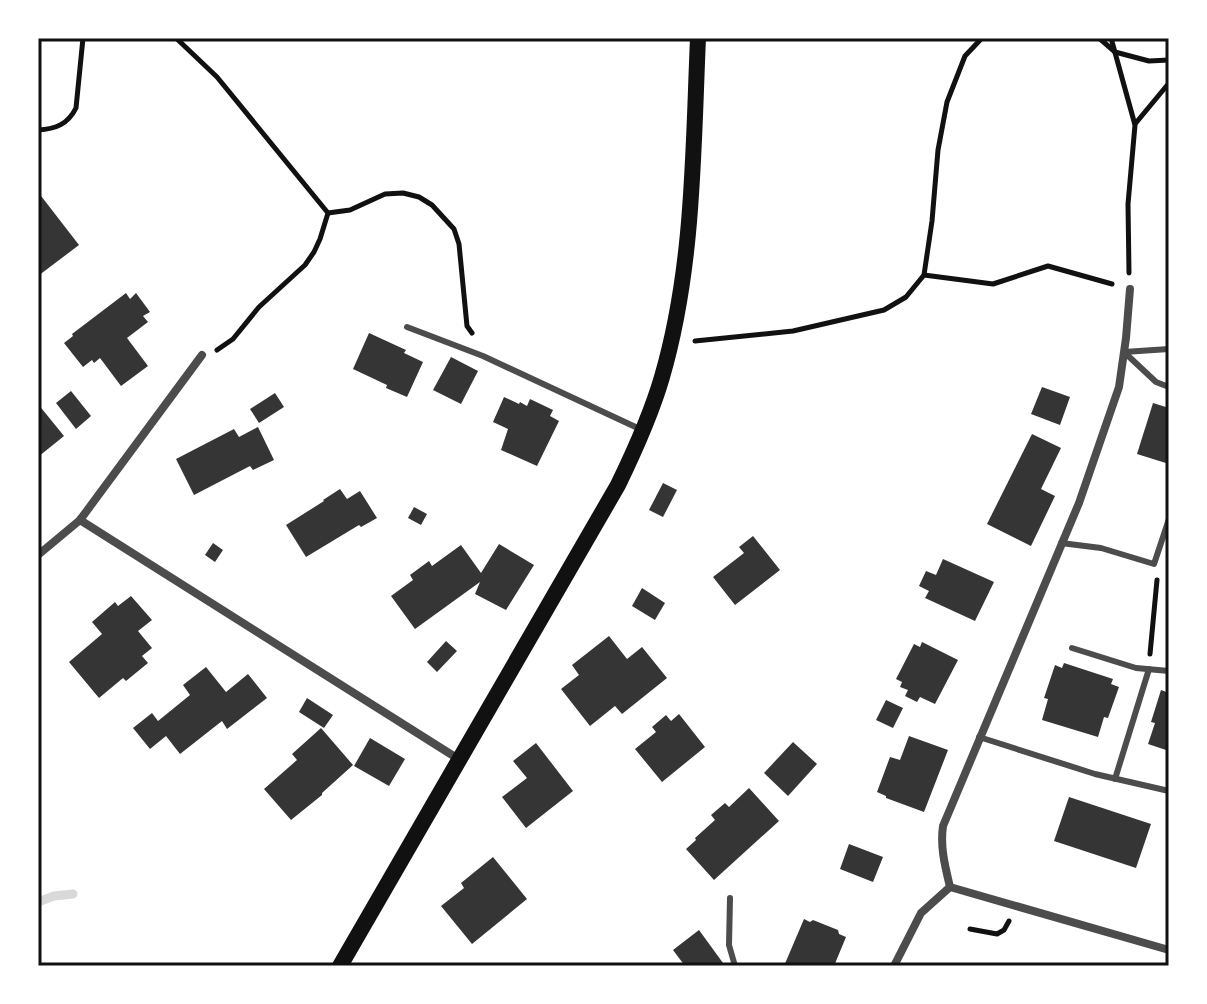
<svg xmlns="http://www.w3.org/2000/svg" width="1207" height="1004" viewBox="0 0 1207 1004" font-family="Commissioner,sans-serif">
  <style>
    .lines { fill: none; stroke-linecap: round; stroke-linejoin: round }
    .stream { stroke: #d9d9d9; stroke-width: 9 }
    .building { fill: #353535 }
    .path { stroke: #111; stroke-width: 5 }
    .service { stroke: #4c4c4c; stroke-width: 6 }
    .minor { stroke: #4c4c4c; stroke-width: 8 }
    .secondary { stroke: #111; stroke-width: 16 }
    .neatline { fill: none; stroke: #111; stroke-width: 3 }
  </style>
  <rect width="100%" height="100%" fill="#fff"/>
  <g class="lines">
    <!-- stream -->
    <polyline class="stream" points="38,902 54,896 73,894"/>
  </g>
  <!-- building -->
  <g class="building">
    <polygon points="38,192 79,245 38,276"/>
    <polygon points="126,293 130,299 136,293 150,312 143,316 148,322 127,338 148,366 121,386 100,358 94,363 92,360 83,367 64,343 73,336 72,334"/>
    <polygon points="369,333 406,350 404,353 423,362 407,397 386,388 387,385 353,369"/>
    <polygon points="451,357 478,371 461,404 433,390"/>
    <polygon points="1042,387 1070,397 1060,425 1031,414"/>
    <polygon points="71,391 91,416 76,429 56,403"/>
    <polygon points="275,393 284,407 259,423 250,409"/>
    <polygon points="504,397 519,404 520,402 527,406 530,399 553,410 550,416 559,421 537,466 501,450 508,429 493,422"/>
    <polygon points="1153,403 1169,408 1169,464 1137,454"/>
    <polygon points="38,404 64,436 38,457"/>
    <polygon points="258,427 274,460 253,470 250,466 194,495 176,459 234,429 239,437"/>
    <polygon points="1032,434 1061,448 1041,489 1055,496 1031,546 987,524"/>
    <polygon points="663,483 677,490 663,517 649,510"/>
    <polygon points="340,489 347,499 360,491 377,518 361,527 359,525 306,557 286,525 324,501 323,500"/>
    <polygon points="414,507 427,514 421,525 408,518"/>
    <polygon points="753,536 780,570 735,605 713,577 744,553 739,547"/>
    <polygon points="213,543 223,550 215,562 205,555"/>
    <polygon points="499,544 534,565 506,610 475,594 480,582 415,629 391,596 413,580 410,575 429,561 432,566 461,545 481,573"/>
    <polygon points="943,559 994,582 975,621 925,598 929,591 919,586 926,571 936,575"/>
    <polygon points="642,588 665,603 655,620 632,606"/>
    <polygon points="131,596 152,620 138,631 152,648 142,656 148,663 126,681 123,678 99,698 69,662 102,634 92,622 115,602 118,606"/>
    <polygon points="609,636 627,659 642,647 667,678 622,714 615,706 590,726 561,689 579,675 572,665"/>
    <polygon points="446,641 457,651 437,672 427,662"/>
    <polygon points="922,642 958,660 935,704 920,697 917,702 905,696 908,690 900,687 902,682 896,679 914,644 920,647"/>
    <polygon points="1064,663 1113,679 1111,684 1119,687 1108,718 1104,717 1098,737 1042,720 1048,699 1044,698 1055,665 1062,668"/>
    <polygon points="206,667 226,692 248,674 267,698 227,729 222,721 180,754 166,736 150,749 133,728 152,713 158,721 190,695 183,685"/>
    <polygon points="1161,690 1169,693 1169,751 1148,744 1155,723 1151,722"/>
    <polygon points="307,698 333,715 324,728 299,712"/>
    <polygon points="886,700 903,708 893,728 876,720"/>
    <polygon points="679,714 705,747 662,782 635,749 656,732 652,727 666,715 671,721"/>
    <polygon points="321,728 353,765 322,793 322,795 291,820 264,789 297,760 292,754"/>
    <polygon points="909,736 948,750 924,812 886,798 886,796 877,792 890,757 900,760"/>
    <polygon points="370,738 405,759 389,786 354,766"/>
    <polygon points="793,742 817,764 788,796 764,773"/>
    <polygon points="536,743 573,791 526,828 502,797 527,778 513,761"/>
    <polygon points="749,788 779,821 714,880 686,849 696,840 695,838 715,820 711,815 725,803 729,807"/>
    <polygon points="1069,797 1151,824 1136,868 1054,841"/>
    <polygon points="849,844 883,857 873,882 840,869"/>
    <polygon points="493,857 527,899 472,944 441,906 464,888 461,883"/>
    <polygon points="804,919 810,922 813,920 838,930 839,934 846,937 834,966 784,966"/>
    <polygon points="699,930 723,963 719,966 685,966 673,950"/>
  </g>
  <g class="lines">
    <!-- path -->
    <g class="path">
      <polyline points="176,38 217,77 328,213 320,239 314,252 305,265 259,307 233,339 217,350"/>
      <polyline points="1099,38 1115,52 1149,61 1169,60"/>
      <polyline points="1111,38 1135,125 1128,204 1129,273"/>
      <polyline points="1135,124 1169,83"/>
      <path d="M 38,130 C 56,129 68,124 76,108 L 83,38"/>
      <polyline points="328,213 350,210 385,194 403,193 419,197 432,205 454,229 459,244 467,326 472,333"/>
      <polyline points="924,275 993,284 1048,266 1112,284"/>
      <polyline points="695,341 793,331 884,310 906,297 924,275 932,221 938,150 947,102 965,56 982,38"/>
      <polyline points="1150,654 1157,580"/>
      <polyline points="970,929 997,934 1004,930 1009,921"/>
    </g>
    <!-- service -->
    <g class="service">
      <polyline points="407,327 483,356 642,430"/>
      <polyline points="1124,352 1156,382 1169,387"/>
      <polyline points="1124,352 1169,349"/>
      <polyline points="1061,543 1101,548 1154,564 1169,519"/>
      <polyline points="1072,648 1136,668 1169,671"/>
      <polyline points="979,737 1095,774 1169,791"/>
      <polyline points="1115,779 1149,669"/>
      <polyline points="730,898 729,945 735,966"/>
    </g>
    <!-- minor -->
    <g class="minor">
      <polyline points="80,520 460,760"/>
      <polyline points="38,555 80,520 202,355"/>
      <path d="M 950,887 C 945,866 940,847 943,826 L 1079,503 L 1119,387 L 1126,338 L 1130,289"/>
      <polyline points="950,887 1169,950"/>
      <polyline points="894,966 921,913 950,887"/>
    </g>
    <!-- secondary -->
    <path class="secondary" d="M 340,966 L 618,485 C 635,450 651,415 662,377 C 694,267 693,151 698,38"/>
  </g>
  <!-- border -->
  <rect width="1207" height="1004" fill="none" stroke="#ffffff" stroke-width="80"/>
  <rect x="40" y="40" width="1127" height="924" class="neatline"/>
</svg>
